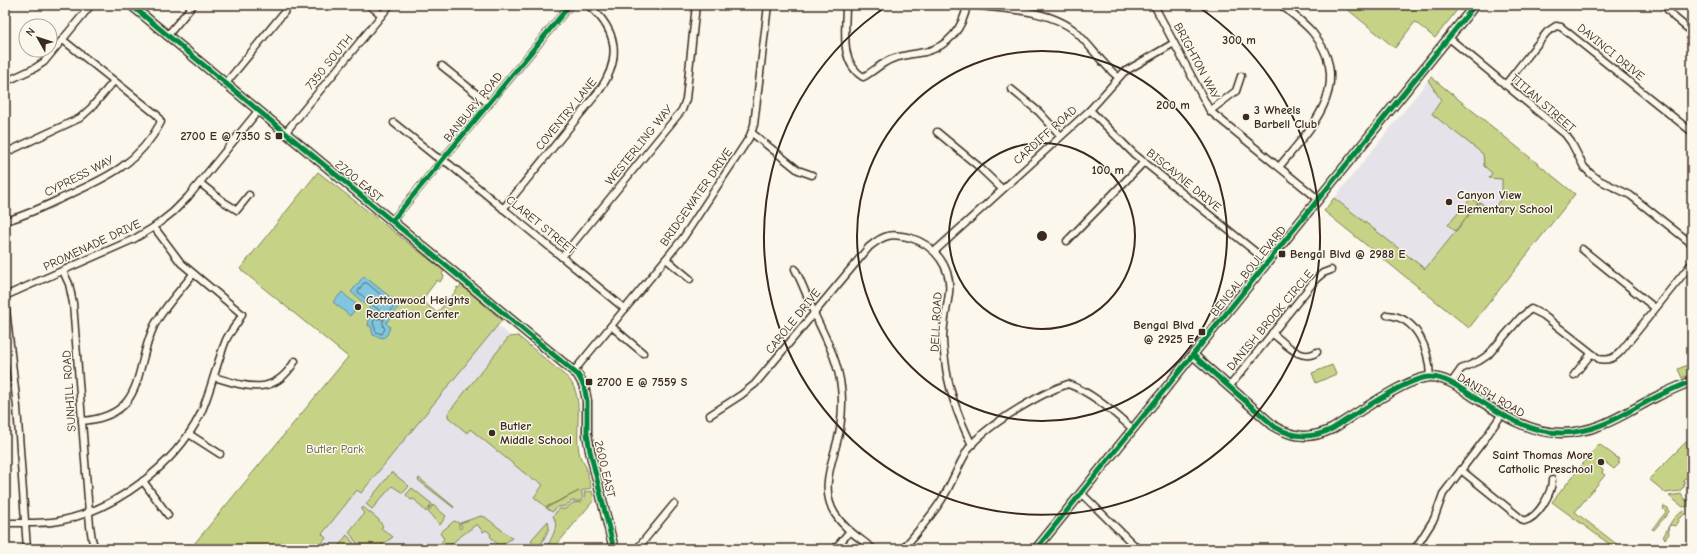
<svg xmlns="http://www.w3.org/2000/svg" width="1697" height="554" viewBox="0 0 1697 554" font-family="'Comic Neue',sans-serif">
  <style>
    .built { fill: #e6e2e9 }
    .green { fill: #c6d387; stroke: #807e52 }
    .water { fill: #80c6e1; stroke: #648893 }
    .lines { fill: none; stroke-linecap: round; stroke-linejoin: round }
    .shore { stroke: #57686c; stroke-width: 1 }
    .street-casing { stroke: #3b2a1e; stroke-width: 9 }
    .secondary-casing { stroke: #3b2a1e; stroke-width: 11 }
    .street { stroke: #fbf7ec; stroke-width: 6 }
    .secondary { stroke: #fbf7ec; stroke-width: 8 }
    .cycleway-casing { stroke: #fbf7ec; stroke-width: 8 }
    .cycleway { stroke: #00873e; stroke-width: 5 }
    .ring { fill: none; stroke: #3b2a1e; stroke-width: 2 }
    .poi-dot { fill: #3b2a1e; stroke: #fbf7ec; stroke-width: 1.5 }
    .labels { text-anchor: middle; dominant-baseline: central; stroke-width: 3; stroke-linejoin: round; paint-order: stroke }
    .street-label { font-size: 12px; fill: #3b2a1e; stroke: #fbf7ec }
    .poi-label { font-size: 12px; font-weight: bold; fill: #3b2a1e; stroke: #fbf7ec; text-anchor: start }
    .park-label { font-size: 12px; fill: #5e5438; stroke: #fbf7ec }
    .centre { fill: #3b2a1e; stroke: #fbf7ec; stroke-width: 2 }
    .ring-label { font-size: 12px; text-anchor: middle; font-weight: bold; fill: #3b2a1e; stroke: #fbf7ec; stroke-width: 3; stroke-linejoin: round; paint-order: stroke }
  </style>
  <rect width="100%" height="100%" fill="#fbf7ec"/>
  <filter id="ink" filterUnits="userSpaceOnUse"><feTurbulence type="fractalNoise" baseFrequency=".025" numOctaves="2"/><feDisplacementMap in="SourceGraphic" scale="8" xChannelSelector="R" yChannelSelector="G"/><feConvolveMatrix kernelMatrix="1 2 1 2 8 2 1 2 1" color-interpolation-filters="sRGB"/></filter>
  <g filter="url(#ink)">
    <!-- built -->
    <g class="built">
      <polygon points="1431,77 1575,194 1469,328 1324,211"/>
      <polygon points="497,325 573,388 577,460 585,498 582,513 553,549 318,549 322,534 357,490 361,493"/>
    </g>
    <!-- green -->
    <g class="green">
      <polygon points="1342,5 1461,5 1435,38 1415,22 1395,48"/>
      <polygon points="1431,77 1575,194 1469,328 1324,211 1334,198 1425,269 1480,202 1491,211 1502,198 1502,179 1489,178 1492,173 1484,166 1483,154 1432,114 1441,100 1428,80"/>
      <polygon points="318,172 444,271 442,274 444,276 440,282 437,280 425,296 426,297 423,301 437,313 457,290 457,287 459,288 461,285 502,320 361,493 357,490 322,534 326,538 318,549 190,549 348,357 240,269"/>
      <polygon points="1471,198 1478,203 1472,210 1466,204"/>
      <polygon points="1465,205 1472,210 1455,231 1448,225"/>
      <path d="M 518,336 L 569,379 C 586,401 573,431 580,456 C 581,460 584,463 586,467 C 588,474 589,481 591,488 L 581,491 L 583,498 L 580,501 L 572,501 L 565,506 L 558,507 L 552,512 L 546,508 L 579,491 L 546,507 L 534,497 L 543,485 L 537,480 L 533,480 L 470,429 L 467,433 L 448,417 L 448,413 L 509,337 Z"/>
      <polygon points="1692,363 1692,373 1682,378 1678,369"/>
      <polygon points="1332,365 1336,374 1316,383 1312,373"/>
      <polygon points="1692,436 1692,470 1687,476 1690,479 1688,480 1685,478 1683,480 1685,482 1683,484 1685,486 1683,488 1682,488 1680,491 1666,493 1650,480 1650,478"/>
      <polygon points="1599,444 1620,460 1618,462 1620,463 1614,469 1602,460 1598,466 1603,470 1602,473 1605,475 1575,512 1623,549 1616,549 1552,502"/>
      <polygon points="391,473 393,473 409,486 403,493 392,486 372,509 366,504"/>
      <polygon points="419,478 453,506 454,508 418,480"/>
      <polygon points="412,488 432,504 426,512 414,499 411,500 406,495"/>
      <path d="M 592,491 L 594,500 L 553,549 L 546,549 C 551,538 560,527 553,516 L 559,509 L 565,509 L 573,503 L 582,502 L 585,498 L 584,492 Z"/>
      <polygon points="1681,494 1684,499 1688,501 1689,506 1683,507 1669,496"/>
      <polygon points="433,505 446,516 440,525 431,514 430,514 428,512"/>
      <polygon points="1664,506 1668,508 1669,512 1654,530 1652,529 1666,512 1663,509"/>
      <polygon points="363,507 378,519 383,526 381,528 393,537 379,547 378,545 373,549 361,549 349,532 364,513 361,510"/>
      <path d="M 1684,511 L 1685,514 L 1678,519 L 1679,521 L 1676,526 L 1671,525 L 1668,527 L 1669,534 L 1665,539 L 1663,537 C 1670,526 1671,516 1684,511 Z"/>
      <polygon points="481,516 485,517 512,538 497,549 493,549 497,544 490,536 491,534 486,530 483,532 477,524 457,539 446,549 436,549 444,539 440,533 454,521 459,523 459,528 460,529 462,527 460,523"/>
      <polygon points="548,521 549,528 539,549 536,549 531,541 532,539"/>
      <polygon points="347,535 358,549 336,549"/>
    </g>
    <!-- water -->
    <g class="water">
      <polygon points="364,276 400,305 386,323 390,327 387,335 383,338 373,335 371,326 368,326 370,315 376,315 383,321 384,320 351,292"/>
      <polygon points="342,292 358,306 350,316 333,302"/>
    </g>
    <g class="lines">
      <!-- shore -->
      <path class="shore" d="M 364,283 L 367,283 L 394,306 C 390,314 378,319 385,329 L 382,334 L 376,332 L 373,322 L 374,320 L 381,318 L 381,312 L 358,292 Z"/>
      <defs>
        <g id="street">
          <polyline points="369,5 382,15"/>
          <path d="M 846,5 C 846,30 839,62 863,77 C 873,72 881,63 892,59 C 903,55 914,54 925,52 C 949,46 963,28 967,5"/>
          <path d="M 970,5 C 1002,9 1051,9 1076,32 C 1091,46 1102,64 1118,77"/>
          <polyline points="1154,5 1210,111 1318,199"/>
          <polyline points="1664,5 1674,17 1692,32"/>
          <polyline points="167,36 193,5"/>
          <polyline points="1449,38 1565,134 1571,142 1584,167 1591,174 1599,180 1630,195 1692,244"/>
          <polyline points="442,66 489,104"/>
          <polyline points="5,82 35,68 44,62 91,5"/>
          <polyline points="226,83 290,5"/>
          <polyline points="1505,85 1547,32 1556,26 1561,27 1692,132"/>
          <polyline points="1011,89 1039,112 1061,136"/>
          <polyline points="1090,110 1134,154 1268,262"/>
          <polyline points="1210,111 1236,91 1241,76"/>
          <polyline points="394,123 435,156 449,164 625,309"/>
          <polyline points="937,132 978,166 1002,189"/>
          <polyline points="285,133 390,5"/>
          <polyline points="752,133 798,170 812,175"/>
          <polyline points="5,153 80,118 91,108 114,81"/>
          <path d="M 1279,167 C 1311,128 1355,85 1313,33 C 1304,22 1292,14 1281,5"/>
          <polyline points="200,183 224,202 237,210 249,195"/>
          <path d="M 503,209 L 599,91 C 622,59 618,30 588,5"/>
          <path d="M 5,221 C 25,216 43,207 62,198 C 104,179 138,165 161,122 L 157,115 L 63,40"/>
          <polyline points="392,221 570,5"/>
          <polyline points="1067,241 1144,162"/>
          <polyline points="1582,249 1655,308"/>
          <polyline points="935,251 1090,110 1124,72 1174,43"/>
          <polyline points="562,257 682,110 686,99 696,5"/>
          <polyline points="666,259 690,279"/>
          <path d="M 795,269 C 802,283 808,298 814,313 C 825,337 838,360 841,387 C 843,401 842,415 840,429 C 835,457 818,487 835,514 C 844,529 860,538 873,549"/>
          <polyline points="63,271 69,284 73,303 90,526 92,539 95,549"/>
          <polyline points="5,296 134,239 154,227 173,212 188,197 258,111"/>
          <polyline points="5,300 17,407 27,549"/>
          <path d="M 1387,315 C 1418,317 1429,350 1430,377"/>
          <polyline points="611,326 643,353"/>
          <path d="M 1272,333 C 1285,343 1301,363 1317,352"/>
          <polyline points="574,371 683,238 749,138 754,125 768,5"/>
          <polyline points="1574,375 1591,354"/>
          <path d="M 214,377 C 247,387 274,397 295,361"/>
          <path d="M 1451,383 L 1461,369 L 1479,361 L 1488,355 L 1521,317 L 1531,309 L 1543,315 L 1599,359 C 1609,361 1615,358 1622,350 L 1692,263"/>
          <polyline points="1229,387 1316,279 1323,273 1331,270"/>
          <path d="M 710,415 L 741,395 L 755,384 L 869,247 C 885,234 891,233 911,238 C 935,245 952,268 949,293 C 947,309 943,324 943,339 C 943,346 944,353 945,360 C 948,389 959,419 972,445"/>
          <path d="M 82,421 C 147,415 133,371 154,326 C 164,307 180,291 193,274"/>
          <polyline points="189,434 220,454"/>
          <path d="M 1461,470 L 1524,521 C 1538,518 1552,493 1552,480"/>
          <polyline points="143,481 168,515"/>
          <polyline points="1081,493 1138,549"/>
          <path d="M 5,523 C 23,523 42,524 59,521 C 115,510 175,465 200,415 C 211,391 216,365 226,340 C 230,331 238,324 242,314 L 181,263 L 154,227"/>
          <polyline points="637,549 674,504"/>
          <polyline points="835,549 850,531"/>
          <path d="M 903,549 C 917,532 933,515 944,496 C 953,481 962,456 972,444 C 991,423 1041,393 1068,384 C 1093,393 1113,412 1133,429"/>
          <polyline points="1415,549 1434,519 1443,494 1484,440 1502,414"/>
        </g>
        <g id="secondary">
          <polyline points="131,5 578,375 584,386 587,401 587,434 590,451 614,549"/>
          <path d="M 1193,355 L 1275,427 C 1294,438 1311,439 1332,429 C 1353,416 1408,377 1430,377 C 1445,377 1459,387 1471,395 C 1498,412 1527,433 1561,433 C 1598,433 1625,413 1656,397 C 1668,391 1680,386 1692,381"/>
          <polyline points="1036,549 1475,5"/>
        </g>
      </defs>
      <!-- street casing -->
      <use href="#street" class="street-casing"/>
      <!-- secondary casing -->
      <use href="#secondary" class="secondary-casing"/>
      <!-- street -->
      <use href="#street" class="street"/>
      <!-- secondary -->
      <use href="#secondary" class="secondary"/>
      <defs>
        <g id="cycleway">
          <polyline points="131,5 578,375 584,386 587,401 587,434 590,451 614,549"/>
          <polyline points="392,221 570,5"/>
          <path d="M 1193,355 L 1275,427 C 1294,438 1311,439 1332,429 C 1353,416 1408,377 1430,377 C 1445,377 1459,387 1471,395 C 1498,412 1527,433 1561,433 C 1598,433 1625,413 1656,397 C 1668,391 1680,386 1692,381"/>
          <polyline points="1036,549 1475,5"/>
        </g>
      </defs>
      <!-- cycleway casing -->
      <use href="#cycleway" class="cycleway-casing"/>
      <!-- cycleway -->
      <use href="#cycleway" class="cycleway"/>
    </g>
  </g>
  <!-- distance rings -->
  <g class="ring">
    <circle cx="1042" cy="236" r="93"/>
    <circle cx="1042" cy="236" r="185"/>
    <path d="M1197 6A278 278 0 1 1 887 6"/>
  </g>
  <!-- markers -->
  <g class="poi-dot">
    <circle cx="1246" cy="117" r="4"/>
    <rect x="275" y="132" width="8" height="8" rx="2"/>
    <circle cx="1449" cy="202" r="4"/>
    <rect x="1278" y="250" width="8" height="8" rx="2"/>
    <circle cx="358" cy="307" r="4"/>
    <rect x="1198" y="328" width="8" height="8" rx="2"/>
    <rect x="585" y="378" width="8" height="8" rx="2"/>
    <circle cx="492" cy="433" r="4"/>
    <circle cx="1601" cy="462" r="4"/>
  </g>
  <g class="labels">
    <!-- street labels -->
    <g class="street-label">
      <text transform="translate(1611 52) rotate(39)">DAVINCI DRIVE</text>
      <text transform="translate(1197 61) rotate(62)">BRIGHTON WAY</text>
      <text transform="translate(329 62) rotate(-51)">7350 SOUTH</text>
      <text transform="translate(1543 103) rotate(41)">TITIAN STREET</text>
      <text transform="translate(473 107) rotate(-51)">BANBURY ROAD</text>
      <text transform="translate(566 114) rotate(-51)">COVENTRY LANE</text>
      <text transform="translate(1045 135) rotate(-42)">CARDIFF ROAD</text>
      <text transform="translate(639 145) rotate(-51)">WESTERLING WAY</text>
      <text transform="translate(79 176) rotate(-27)">CYPRESS WAY</text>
      <text transform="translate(1184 180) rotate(39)">BISCAYNE DRIVE</text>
      <text transform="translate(359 181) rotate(40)">2700 EAST</text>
      <text transform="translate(696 197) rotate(-55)">BRIDGEWATER DRIVE</text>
      <text transform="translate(541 225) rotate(39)">CLARET STREET</text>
      <text transform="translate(92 245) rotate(-25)">PROMENADE DRIVE</text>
      <text transform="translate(1248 271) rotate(-51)">BENGAL BOULEVARD</text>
      <text transform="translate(1270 320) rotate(-50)">DANISH BROOK CIRCLE</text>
      <text transform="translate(793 321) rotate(-51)">CAROLE DRIVE</text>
      <text transform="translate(936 322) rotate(-87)">DELL ROAD</text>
      <text transform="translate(69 391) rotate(-94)">SUNHILL ROAD</text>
      <text transform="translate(1491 395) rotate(30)">DANISH ROAD</text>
      <text transform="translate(605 469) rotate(77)">2600 EAST</text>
    </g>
    <!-- poi labels -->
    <g class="poi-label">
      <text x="1254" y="110">3 Wheels<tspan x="1254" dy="14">Barbell Club</tspan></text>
      <text x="271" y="136" text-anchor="end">2700 E @ 7350 S</text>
      <text x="1457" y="195">Canyon View<tspan x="1457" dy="14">Elementary School</tspan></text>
      <text x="1290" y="254">Bengal Blvd @ 2988 E</text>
      <text x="366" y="300">Cottonwood Heights<tspan x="366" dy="14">Recreation Center</tspan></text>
      <text x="1194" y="325" text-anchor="end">Bengal Blvd<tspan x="1194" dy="14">@ 2925 E</tspan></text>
      <text x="597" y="382">2700 E @ 7559 S</text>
      <text x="500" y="426">Butler<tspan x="500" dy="14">Middle School</tspan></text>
      <text x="1593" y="455" text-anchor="end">Saint Thomas More<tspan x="1593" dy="14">Catholic Preschool</tspan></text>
    </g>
    <!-- park labels -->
    <g class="park-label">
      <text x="335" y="449">Butler Park</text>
    </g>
  </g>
  <circle cx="1042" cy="236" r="6" class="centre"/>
  <g class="ring-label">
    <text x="1239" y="44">300 m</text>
    <text x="1173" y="109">200 m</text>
    <text x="1108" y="174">100 m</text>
  </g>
  <!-- margin -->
  <rect width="1697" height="554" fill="none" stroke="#fbf7ec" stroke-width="20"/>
  <rect x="10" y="10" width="1677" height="534" fill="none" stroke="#3b2a1e" stroke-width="1.5" filter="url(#ink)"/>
  <!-- north arrow -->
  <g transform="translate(38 38) rotate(309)"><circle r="19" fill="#fbf7ec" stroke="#aea59a"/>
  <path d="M0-3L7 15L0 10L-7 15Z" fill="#3b2a1e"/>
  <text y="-6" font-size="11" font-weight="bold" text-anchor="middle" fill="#3b2a1e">N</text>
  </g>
</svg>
